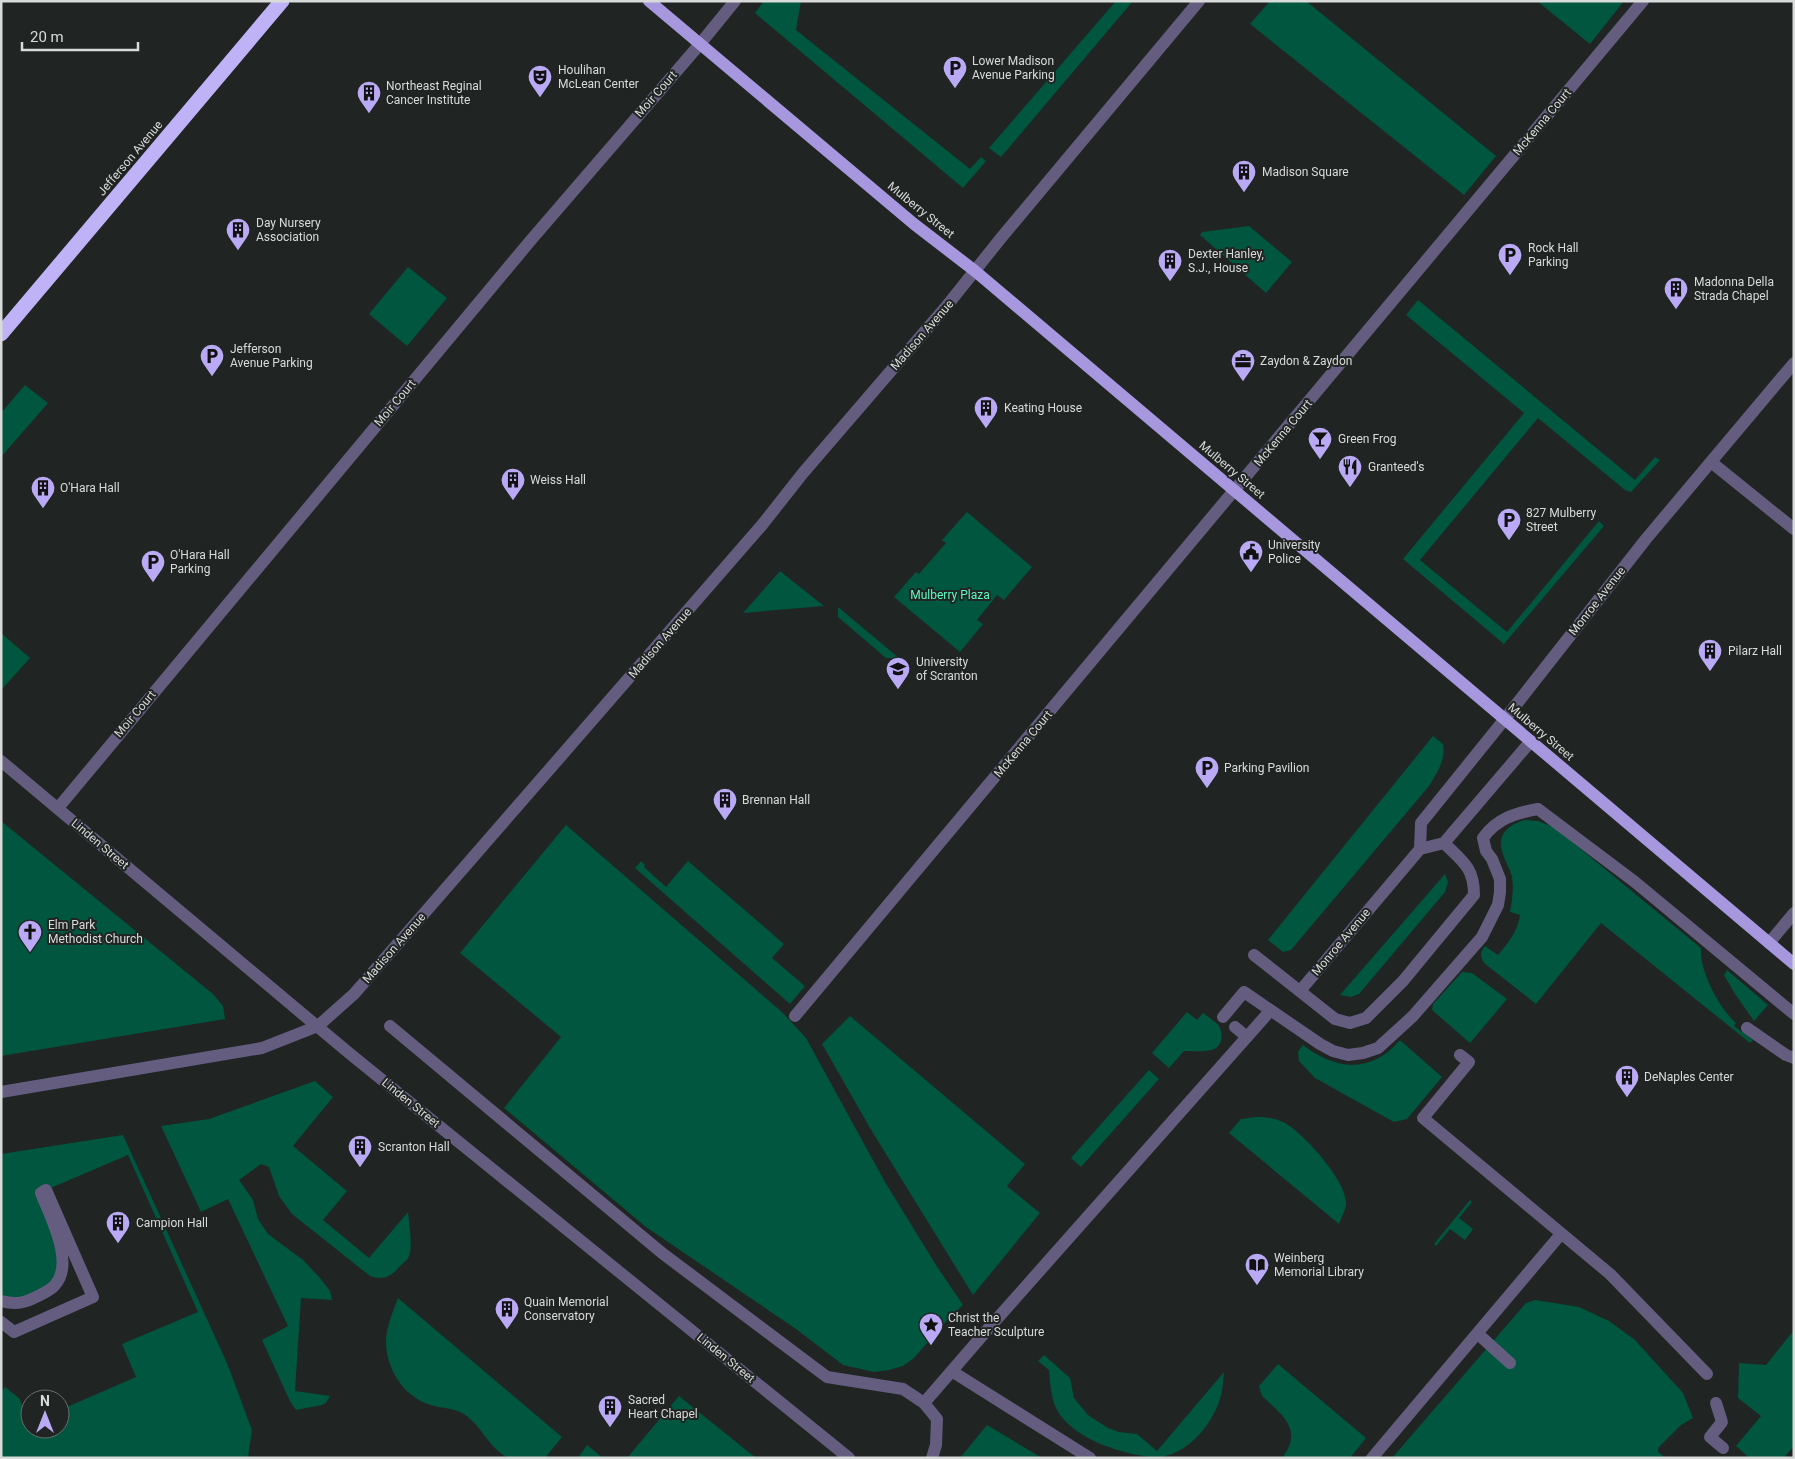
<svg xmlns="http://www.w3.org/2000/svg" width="1795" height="1459" viewBox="0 0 1795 1459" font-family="Roboto,sans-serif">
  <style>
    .green { fill: #00563e }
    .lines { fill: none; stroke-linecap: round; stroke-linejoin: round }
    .lane { stroke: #645d80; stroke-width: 12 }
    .street { stroke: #645d80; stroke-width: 12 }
    .primary { stroke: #a797df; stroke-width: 12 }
    .highway { stroke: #c0b2f7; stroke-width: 15 }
    .labels { text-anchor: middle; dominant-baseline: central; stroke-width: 4; stroke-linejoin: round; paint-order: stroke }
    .poi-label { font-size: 12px; fill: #d9dbda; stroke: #202422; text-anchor: start }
    .street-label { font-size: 12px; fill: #d9dbda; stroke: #202422 }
    .park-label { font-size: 12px; fill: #5efac4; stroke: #202422 }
  </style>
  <rect width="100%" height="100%" fill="#202422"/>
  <!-- green -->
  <g class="green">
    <polygon points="764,1 801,1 796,30 970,169 981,157 986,161 963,188 755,13"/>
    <polygon points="1116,1 1133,1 1001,157 989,148"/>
    <polygon points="1270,1 1306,1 1496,156 1464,195 1250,24"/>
    <polygon points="1537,1 1624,1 1590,44"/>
    <polygon points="1249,226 1292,262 1266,293 1200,235 1202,232"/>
    <polygon points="408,267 447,298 407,346 369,314"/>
    <polygon points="1418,300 1635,480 1655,457 1660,460 1631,492 1625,490 1538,418 1420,560 1507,632 1599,521 1604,526 1504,644 1403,559 1524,413 1406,315"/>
    <polygon points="25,385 48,403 1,457 1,413"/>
    <polygon points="967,512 1032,567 1004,600 997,595 977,620 983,624 960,652 894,597 916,572 919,574 946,543 942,540"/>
    <polygon points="780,571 824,606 743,613"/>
    <polygon points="838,607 899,658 886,658 838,617"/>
    <polygon points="1,633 30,658 3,688 1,686"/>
    <path d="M 1433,736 L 1443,744 C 1446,760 1437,773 1429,786 L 1291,950 L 1283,952 L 1268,940 Z"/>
    <path d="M 1524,820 L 1538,821 L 1554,827 L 1701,948 C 1699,970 1719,1008 1736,1023 L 1734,1026 L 1753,1040 L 1750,1043 L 1601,923 L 1536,1004 L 1484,963 C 1480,956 1480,952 1485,946 L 1498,955 C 1508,943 1518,931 1520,915 L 1510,912 C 1512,901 1514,889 1512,877 C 1510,868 1504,860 1502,851 C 1497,834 1509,825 1524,820 Z"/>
    <polygon points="1,821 213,994 223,1006 225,1019 1,1056"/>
    <polygon points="566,825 783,1013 806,1038 885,1182 936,1265 963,1305 948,1319 914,1358 903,1366 889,1370 874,1372 843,1365 796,1329 646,1227 504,1108 561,1037 460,953"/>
    <polygon points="641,861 645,865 644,867 666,887 688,861 784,944 772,958 805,986 790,1004 635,868"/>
    <polygon points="1445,874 1448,882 1445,892 1359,994 1351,997 1340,995"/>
    <polygon points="1727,970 1768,1005 1754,1021 1735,994 1724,975"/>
    <polygon points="1462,972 1472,973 1507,999 1470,1043 1432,1010 1433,1004"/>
    <path d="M 1187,1012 L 1197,1020 L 1203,1013 C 1208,1017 1215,1021 1219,1026 C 1224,1035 1222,1047 1212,1050 C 1204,1052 1192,1051 1184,1051 L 1169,1068 L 1152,1053 Z"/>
    <polygon points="850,1016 1025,1164 1007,1186 1040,1213 973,1295 870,1128 822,1044"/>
    <path d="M 1399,1041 L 1401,1041 L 1442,1077 L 1407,1119 L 1394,1122 L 1315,1078 L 1299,1061 L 1298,1052 L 1303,1045 C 1335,1070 1371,1074 1399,1041 Z"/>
    <polygon points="1149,1070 1159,1079 1081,1167 1071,1158"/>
    <path d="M 315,1081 L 333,1097 L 293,1146 L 347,1191 L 323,1220 L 369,1258 L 408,1212 C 409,1222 413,1247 409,1256 C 408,1259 404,1263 401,1265 C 392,1276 384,1281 370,1276 L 292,1214 L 279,1196 L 269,1167 L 261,1164 L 239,1180 L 253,1200 L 258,1219 L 268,1234 L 303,1260 L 320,1278 L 330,1291 L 332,1300 L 301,1298 L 295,1391 L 330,1396 L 326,1403 L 322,1405 L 296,1410 L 290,1401 L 262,1340 L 288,1326 L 228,1199 L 201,1212 L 161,1126 L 209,1119 Z"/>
    <path d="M 1256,1117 C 1266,1117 1274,1118 1283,1122 C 1302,1131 1349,1183 1346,1205 C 1345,1211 1341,1218 1339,1224 L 1229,1133 L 1241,1119 Z"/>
    <polygon points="123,1135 227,1363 252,1430 248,1458 1,1458 1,1392 5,1387 19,1398 30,1423 30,1429 60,1429 60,1410 136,1377 122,1344 198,1312 128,1155 46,1190 59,1236 60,1278 34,1298 1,1301 1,1154"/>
    <polygon points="1470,1200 1472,1202 1459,1218 1473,1229 1465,1240 1450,1229 1436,1246 1434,1244"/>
    <path d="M 398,1298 L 562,1437 L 545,1458 C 536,1458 514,1459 507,1457 C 489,1448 481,1425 464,1414 C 453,1407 440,1409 428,1404 C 403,1396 386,1368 386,1342 C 386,1327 393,1312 398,1298 Z"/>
    <polygon points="1535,1300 1579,1307 1609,1321 1635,1340 1683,1393 1693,1418 1681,1425 1658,1448 1658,1452 1666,1458 1392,1458 1526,1303"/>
    <polygon points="1794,1330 1794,1446 1784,1458 1749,1458 1736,1446 1761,1416 1738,1398 1739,1363 1766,1365"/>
    <path d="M 1044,1355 L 1070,1378 L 1074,1398 L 1088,1415 L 1108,1428 L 1119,1432 L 1137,1434 L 1157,1451 L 1224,1372 C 1223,1381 1223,1390 1220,1399 C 1212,1425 1186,1457 1156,1457 C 1143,1458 1116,1450 1103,1445 C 1086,1438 1065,1426 1056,1408 C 1051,1397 1050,1383 1049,1370 L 1038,1361 Z"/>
    <path d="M 1278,1364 L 1366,1438 L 1350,1458 L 1282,1458 C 1304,1429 1282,1415 1262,1396 L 1259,1386 Z"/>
    <polygon points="679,1396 756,1458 627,1458"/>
    <polygon points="987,1425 1042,1458 960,1458"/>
    <polygon points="587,1445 603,1458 578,1458"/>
  </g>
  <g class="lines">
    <!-- lane -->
    <g class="lane">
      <polyline points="1711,462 1794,529"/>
      <polyline points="58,808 531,240 700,44 735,1"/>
      <polyline points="1420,849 1421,823 1504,720"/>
      <polyline points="1769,943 1794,913"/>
      <path d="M 1254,955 L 1335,1019 L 1350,1023 L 1366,1018 L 1403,981 L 1474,895 C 1474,867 1462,861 1444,843"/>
      <polyline points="1300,991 1420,849 1444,843 1531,741"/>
      <polyline points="795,1016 1643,1"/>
    </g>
    <!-- street -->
    <g class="street">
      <polyline points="1504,720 1646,539 1794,363"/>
      <polyline points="1,761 349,1053 849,1458"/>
      <path d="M 1223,1017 L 1244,992 L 1320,1044 L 1333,1051 L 1348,1055 L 1363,1053 L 1378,1048 L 1413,1016 L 1482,937 L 1498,905 L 1500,892 L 1500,879 L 1492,859 L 1486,851 L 1483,838 C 1497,818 1516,813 1538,809 L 1635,882 L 1794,1014"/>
      <polyline points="390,1026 662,1253 827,1377 903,1389 924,1403 937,1419 936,1445 932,1458"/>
      <polyline points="1235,1027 1247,1037"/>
      <polyline points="1747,1028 1786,1055 1794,1058"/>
      <polyline points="1460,1055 1469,1062 1423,1118 1610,1274 1707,1374"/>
      <polyline points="1,1092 262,1048 318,1026 354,994 762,525 803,473 945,308 1001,238 1199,1"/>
      <path d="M 1,1301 C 16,1305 25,1303 38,1296 C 44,1293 51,1290 55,1285 C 75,1263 50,1216 41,1193 L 46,1190 L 93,1297 L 14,1332 L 1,1322"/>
      <polyline points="1478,1334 1510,1363"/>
      <polyline points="953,1372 1090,1458"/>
      <polyline points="924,1403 988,1329 1270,1011"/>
      <polyline points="1716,1403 1722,1422 1710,1437 1723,1448"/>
      <polyline points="1372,1458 1561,1234"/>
    </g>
    <!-- primary -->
    <polyline class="primary" points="649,1 914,224 975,271 1794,964"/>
    <!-- highway -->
    <polyline class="highway" points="1,334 282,1"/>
  </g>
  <!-- icons -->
  <defs>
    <symbol id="parking-pin" viewBox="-11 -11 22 30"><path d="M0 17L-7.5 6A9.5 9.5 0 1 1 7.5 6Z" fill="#baaaf6" stroke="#202422"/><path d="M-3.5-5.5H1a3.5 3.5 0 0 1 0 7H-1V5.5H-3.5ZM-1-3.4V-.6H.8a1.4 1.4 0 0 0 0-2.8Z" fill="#111"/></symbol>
    <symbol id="theatre-pin" viewBox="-11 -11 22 30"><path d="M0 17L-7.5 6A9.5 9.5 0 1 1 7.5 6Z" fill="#baaaf6" stroke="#202422"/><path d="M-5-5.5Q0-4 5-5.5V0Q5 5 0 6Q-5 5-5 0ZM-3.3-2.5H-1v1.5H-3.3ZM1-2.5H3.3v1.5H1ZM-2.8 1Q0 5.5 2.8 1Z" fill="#111"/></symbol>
    <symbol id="building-pin" viewBox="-11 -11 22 30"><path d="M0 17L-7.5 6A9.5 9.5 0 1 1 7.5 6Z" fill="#baaaf6" stroke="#202422"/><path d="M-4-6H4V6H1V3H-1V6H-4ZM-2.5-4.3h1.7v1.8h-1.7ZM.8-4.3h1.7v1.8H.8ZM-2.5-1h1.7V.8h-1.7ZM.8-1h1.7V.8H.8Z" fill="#111"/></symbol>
    <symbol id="office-pin" viewBox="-11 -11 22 30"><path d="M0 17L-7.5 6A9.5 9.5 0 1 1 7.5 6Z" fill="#baaaf6" stroke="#202422"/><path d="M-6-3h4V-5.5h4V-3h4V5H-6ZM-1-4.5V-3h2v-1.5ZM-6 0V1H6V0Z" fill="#111"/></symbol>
    <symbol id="bar-pin" viewBox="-11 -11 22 30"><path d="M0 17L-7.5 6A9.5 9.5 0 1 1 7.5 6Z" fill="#baaaf6" stroke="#202422"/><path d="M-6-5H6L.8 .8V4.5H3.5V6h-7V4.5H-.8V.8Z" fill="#111"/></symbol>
    <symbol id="restaurant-pin" viewBox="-11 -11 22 30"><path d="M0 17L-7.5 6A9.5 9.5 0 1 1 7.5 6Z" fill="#baaaf6" stroke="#202422"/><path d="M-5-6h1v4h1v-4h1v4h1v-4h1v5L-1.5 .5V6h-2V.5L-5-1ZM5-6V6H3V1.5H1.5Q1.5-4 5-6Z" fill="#111"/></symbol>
    <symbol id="civic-pin" viewBox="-11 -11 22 30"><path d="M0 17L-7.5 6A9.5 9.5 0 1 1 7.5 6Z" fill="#baaaf6" stroke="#202422"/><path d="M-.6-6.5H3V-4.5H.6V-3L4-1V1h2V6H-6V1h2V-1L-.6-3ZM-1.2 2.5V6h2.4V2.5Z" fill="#111"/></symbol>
    <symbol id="university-pin" viewBox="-11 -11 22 30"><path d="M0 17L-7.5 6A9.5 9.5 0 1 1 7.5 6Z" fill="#baaaf6" stroke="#202422"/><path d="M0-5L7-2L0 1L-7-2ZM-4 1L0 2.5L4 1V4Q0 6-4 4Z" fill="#111"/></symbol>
    <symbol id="church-pin" viewBox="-11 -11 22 30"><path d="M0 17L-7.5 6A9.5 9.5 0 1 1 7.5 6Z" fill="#baaaf6" stroke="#202422"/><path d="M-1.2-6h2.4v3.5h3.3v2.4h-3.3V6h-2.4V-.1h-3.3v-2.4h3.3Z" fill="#111"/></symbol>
    <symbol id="library-pin" viewBox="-11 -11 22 30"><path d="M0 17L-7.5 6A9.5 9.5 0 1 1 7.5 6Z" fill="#baaaf6" stroke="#202422"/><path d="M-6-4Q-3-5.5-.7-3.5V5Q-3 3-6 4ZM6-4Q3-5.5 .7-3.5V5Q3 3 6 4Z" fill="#111"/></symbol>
    <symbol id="sight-pin" viewBox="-11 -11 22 30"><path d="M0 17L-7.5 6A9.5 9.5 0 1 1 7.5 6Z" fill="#baaaf6" stroke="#202422"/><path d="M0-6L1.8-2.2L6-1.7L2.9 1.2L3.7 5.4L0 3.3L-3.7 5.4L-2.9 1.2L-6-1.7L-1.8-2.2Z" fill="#111"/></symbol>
  </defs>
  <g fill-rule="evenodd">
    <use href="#parking-pin" x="941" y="54" width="28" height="38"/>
    <use href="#theatre-pin" x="526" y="63" width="28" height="38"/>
    <use href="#building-pin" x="355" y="79" width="28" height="38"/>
    <use href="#building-pin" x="1230" y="158" width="28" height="38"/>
    <use href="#building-pin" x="224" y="216" width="28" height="38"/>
    <use href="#parking-pin" x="1496" y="241" width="28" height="38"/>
    <use href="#building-pin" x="1156" y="247" width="28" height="38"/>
    <use href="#building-pin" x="1662" y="275" width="28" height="38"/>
    <use href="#parking-pin" x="198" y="342" width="28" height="38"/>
    <use href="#office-pin" x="1229" y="347" width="28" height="38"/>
    <use href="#building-pin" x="972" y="394" width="28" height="38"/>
    <use href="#bar-pin" x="1306" y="425" width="28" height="38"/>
    <use href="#restaurant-pin" x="1336" y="453" width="28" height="38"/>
    <use href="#building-pin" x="499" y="466" width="28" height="38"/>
    <use href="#building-pin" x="29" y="474" width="28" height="38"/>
    <use href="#parking-pin" x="1495" y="506" width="28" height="38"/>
    <use href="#civic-pin" x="1237" y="538" width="28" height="38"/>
    <use href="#parking-pin" x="139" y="548" width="28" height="38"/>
    <use href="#building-pin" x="1696" y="637" width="28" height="38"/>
    <use href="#university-pin" x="884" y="655" width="28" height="38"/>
    <use href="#parking-pin" x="1193" y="754" width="28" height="38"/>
    <use href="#building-pin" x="711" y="786" width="28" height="38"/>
    <use href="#church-pin" x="16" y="918" width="28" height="38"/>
    <use href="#building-pin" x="1613" y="1063" width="28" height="38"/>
    <use href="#building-pin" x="346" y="1133" width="28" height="38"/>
    <use href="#building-pin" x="104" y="1209" width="28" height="38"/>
    <use href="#library-pin" x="1243" y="1251" width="28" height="38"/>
    <use href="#building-pin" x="493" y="1295" width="28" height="38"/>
    <use href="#sight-pin" x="917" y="1311" width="28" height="38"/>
    <use href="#building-pin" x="596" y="1393" width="28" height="38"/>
  </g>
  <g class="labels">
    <!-- poi labels -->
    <g class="poi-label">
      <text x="972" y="61">Lower Madison<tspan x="972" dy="14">Avenue Parking</tspan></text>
      <text x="558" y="70">Houlihan<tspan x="558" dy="14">McLean Center</tspan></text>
      <text x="386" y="86">Northeast Reginal<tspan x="386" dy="14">Cancer Institute</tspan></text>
      <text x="1262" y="172">Madison Square</text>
      <text x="256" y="223">Day Nursery<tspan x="256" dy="14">Association</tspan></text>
      <text x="1528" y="248">Rock Hall<tspan x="1528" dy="14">Parking</tspan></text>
      <text x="1188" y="254">Dexter Hanley,<tspan x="1188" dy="14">S.J., House</tspan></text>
      <text x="1694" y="282">Madonna Della<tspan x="1694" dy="14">Strada Chapel</tspan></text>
      <text x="230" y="349">Jefferson<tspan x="230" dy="14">Avenue Parking</tspan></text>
      <text x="1260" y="361">Zaydon &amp; Zaydon</text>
      <text x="1004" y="408">Keating House</text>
      <text x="1338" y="439">Green Frog</text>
      <text x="1368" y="467">Granteed's</text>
      <text x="530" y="480">Weiss Hall</text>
      <text x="60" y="488">O'Hara Hall</text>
      <text x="1526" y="513">827 Mulberry<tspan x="1526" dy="14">Street</tspan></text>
      <text x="1268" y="545">University<tspan x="1268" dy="14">Police</tspan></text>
      <text x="170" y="555">O'Hara Hall<tspan x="170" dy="14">Parking</tspan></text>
      <text x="1728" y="651">Pilarz Hall</text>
      <text x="916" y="662">University<tspan x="916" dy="14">of Scranton</tspan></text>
      <text x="1224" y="768">Parking Pavilion</text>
      <text x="742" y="800">Brennan Hall</text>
      <text x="48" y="925">Elm Park<tspan x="48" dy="14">Methodist Church</tspan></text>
      <text x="1644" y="1077">DeNaples Center</text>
      <text x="378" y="1147">Scranton Hall</text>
      <text x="136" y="1223">Campion Hall</text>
      <text x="1274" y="1258">Weinberg<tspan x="1274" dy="14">Memorial Library</tspan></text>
      <text x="524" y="1302">Quain Memorial<tspan x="524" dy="14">Conservatory</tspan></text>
      <text x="948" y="1318">Christ the<tspan x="948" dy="14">Teacher Sculpture</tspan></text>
      <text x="628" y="1400">Sacred<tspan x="628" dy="14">Heart Chapel</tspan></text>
    </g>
    <!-- street labels -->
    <g class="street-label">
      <text transform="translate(656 94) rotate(-49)">Moir Court</text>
      <text transform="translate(1542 122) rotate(-50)">McKenna Court</text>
      <text transform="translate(130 158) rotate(-50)">Jefferson Avenue</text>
      <text transform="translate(921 210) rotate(39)">Mulberry Street</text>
      <text transform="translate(922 335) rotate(-49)">Madison Avenue</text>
      <text transform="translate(395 403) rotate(-50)">Moir Court</text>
      <text transform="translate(1283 433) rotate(-50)">McKenna Court</text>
      <text transform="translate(1232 470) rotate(40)">Mulberry Street</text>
      <text transform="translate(1597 601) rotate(-52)">Monroe Avenue</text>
      <text transform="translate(660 643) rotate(-49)">Madison Avenue</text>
      <text transform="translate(135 714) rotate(-50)">Moir Court</text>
      <text transform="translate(1541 732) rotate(40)">Mulberry Street</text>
      <text transform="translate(1023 744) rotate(-50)">McKenna Court</text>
      <text transform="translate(100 844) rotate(40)">Linden Street</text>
      <text transform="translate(1341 942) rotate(-50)">Monroe Avenue</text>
      <text transform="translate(394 948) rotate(-49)">Madison Avenue</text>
      <text transform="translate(411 1103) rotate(39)">Linden Street</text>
      <text transform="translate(726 1358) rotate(39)">Linden Street</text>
    </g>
    <!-- park labels -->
    <g class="park-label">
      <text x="950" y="595">Mulberry Plaza</text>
    </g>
  </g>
  <!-- border -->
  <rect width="1795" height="1459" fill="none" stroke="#d9dbda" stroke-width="5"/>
  <!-- north arrow -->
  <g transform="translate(45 1414)"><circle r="24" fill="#202422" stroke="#6a6d6c"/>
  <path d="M0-4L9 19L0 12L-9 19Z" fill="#baaaf6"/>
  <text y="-8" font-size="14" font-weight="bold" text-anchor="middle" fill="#d9dbda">N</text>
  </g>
  <!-- scale -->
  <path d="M22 42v8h116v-8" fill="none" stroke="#d9dbda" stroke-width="2.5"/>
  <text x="30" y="42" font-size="15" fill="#d9dbda" stroke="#202422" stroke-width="4" paint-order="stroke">20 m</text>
</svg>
